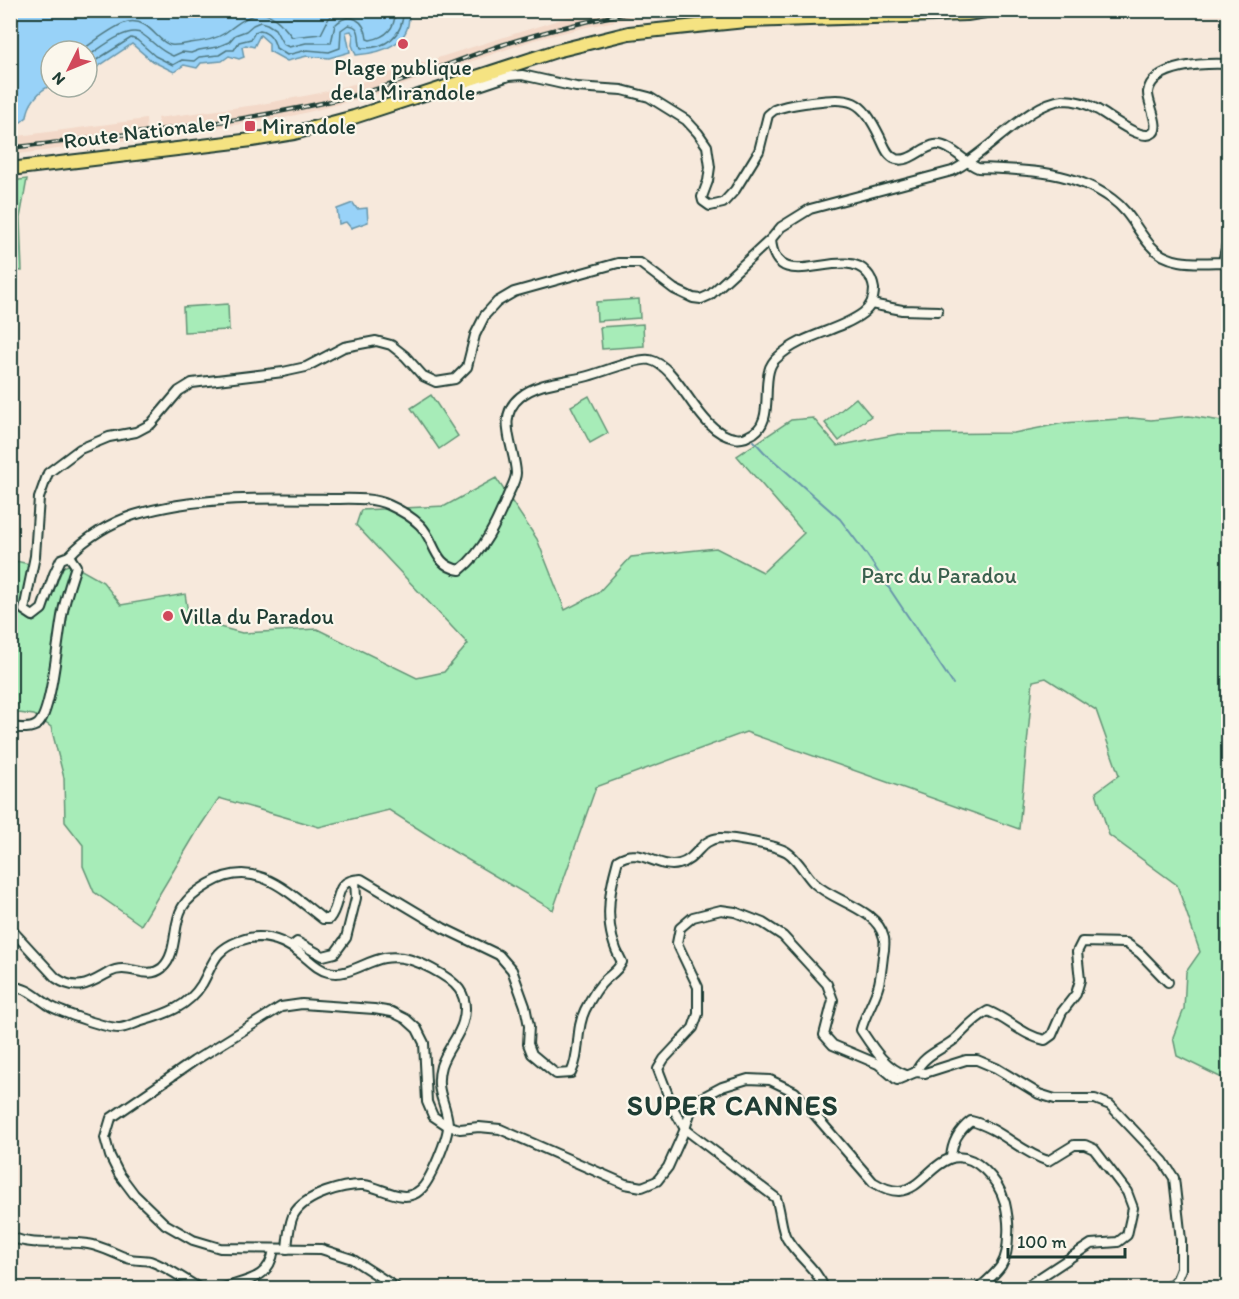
<svg xmlns="http://www.w3.org/2000/svg" width="1239" height="1299" viewBox="0 0 1239 1299" font-family="Itim,sans-serif">
  <style>
    .built { fill: #f3d9c9 }
    .green { fill: #a7ecb8; stroke: #639476; stroke-width: 1.5 }
    .water { fill: #98d2f8; stroke: #6896aa; stroke-width: 1.5 }
    .lines { fill: none; stroke-linecap: round; stroke-linejoin: round }
    .shore { stroke: #4f7982; stroke-width: 1.5 }
    .stream { stroke: #6896aa; stroke-width: 2 }
    .minor-casing { stroke: #1f3d34; stroke-width: 12 }
    .primary-casing { stroke: #1f3d34; stroke-width: 16 }
    .minor { stroke: #fbf7ec; stroke-width: 8 }
    .primary { stroke: #f5e382; stroke-width: 12 }
    .rail-casing { stroke: #1f3d34; stroke-width: 4.5 }
    .rail { stroke: #fbf7ec; stroke-width: 2; stroke-dasharray: 7; stroke-linecap: butt }
    .poi-dot { fill: #d1495b; stroke: #fbf7ec; stroke-width: 2 }
    .labels { text-anchor: middle; dominant-baseline: central; stroke-width: 4.5; stroke-linejoin: round; paint-order: stroke }
    .poi-label { font-size: 22px; fill: #1f3d34; stroke: #fbf7ec; text-anchor: start }
    .street-label { font-size: 22px; fill: #1f3d34; stroke: #fbf7ec }
    .park-label { font-size: 22px; fill: #3a604e; stroke: #fbf7ec }
    .district-label { font-size: 28px; font-weight: bold; letter-spacing: 1.5px; fill: #1f3d34; stroke: #fbf7ec }
  </style>
  <rect width="100%" height="100%" fill="#f7e9dc"/>
  <filter id="ink" filterUnits="userSpaceOnUse"><feTurbulence type="fractalNoise" baseFrequency=".0167" numOctaves="2"/><feDisplacementMap in="SourceGraphic" scale="12" xChannelSelector="R" yChannelSelector="G"/><feConvolveMatrix kernelMatrix="1 2 1 2 8 2 1 2 1" color-interpolation-filters="sRGB"/></filter>
  <g filter="url(#ink)">
    <!-- built -->
    <g class="built">
      <polygon points="587,11 678,11 653,13 587,27 534,40 368,97 284,118 162,135 157,118 256,105 315,94 361,82"/>
      <polygon points="146,119 147,135 144,138 11,155 11,137"/>
    </g>
    <!-- green -->
    <g class="green">
      <polygon points="27,179 20,218 22,271 11,270 11,181"/>
      <polygon points="639,299 640,318 597,321 596,302"/>
      <polygon points="228,304 229,330 184,332 183,307"/>
      <polygon points="643,324 644,346 602,349 600,327"/>
      <polygon points="431,395 458,436 439,449 411,408"/>
      <polygon points="589,396 608,433 590,443 571,406"/>
      <polygon points="856,398 871,416 839,441 825,423"/>
      <polygon points="1189,416 1228,422 1228,1081 1177,1056 1173,1037 1184,1009 1186,972 1200,952 1177,885 1109,835 1096,792 1119,775 1096,710 1046,678 1033,681 1019,829 746,732 596,787 553,910 453,851 389,810 319,827 219,798 199,828 141,925 94,892 83,866 83,845 65,822 64,778 51,727 34,715 11,712 10,560 30,564 20,614 33,622 45,613 63,567 71,564 103,582 121,605 185,594 189,619 242,633 317,629 417,678 444,672 468,644 356,525 361,510 445,506 496,478 537,539 565,610 598,593 631,557 716,548 763,572 804,533 737,456 791,420 813,418 837,446 898,434 1014,433 1064,423 1132,418 1151,420"/>
    </g>
    <!-- water -->
    <g class="water">
      <path d="M 11,10 L 408,10 C 414,43 383,53 356,55 L 352,45 L 353,35 L 351,31 L 346,32 L 350,52 L 329,58 L 307,56 L 287,61 L 269,51 L 269,43 L 260,35 L 254,47 L 246,45 L 242,47 L 244,57 L 239,59 L 229,56 L 222,61 L 201,63 L 197,68 L 184,65 L 174,72 L 152,61 L 132,44 L 87,74 L 87,51 L 51,51 L 51,86 C 39,89 28,105 27,117 L 21,122 L 11,122 Z"/>
      <polygon points="353,203 357,209 367,208 368,222 351,228 346,222 339,224 337,209"/>
    </g>
    <g class="lines">
      <!-- shore -->
      <g class="shore">
        <path d="M 80,51 C 93,43 114,25 128,22 C 150,18 157,43 171,45 C 175,46 185,44 190,43 C 200,42 216,39 225,33 C 255,10 267,3 292,37 L 321,34 L 329,18 L 339,10"/>
        <path d="M 87,57 C 100,49 127,25 142,34 C 155,43 158,50 173,56 L 182,52 L 191,53 L 199,50 L 217,47 L 229,42 L 235,35 L 246,31 L 253,25 L 260,22 L 267,24 L 275,29 L 283,44 L 289,47 L 306,43 L 331,43 L 335,25 C 350,10 365,20 367,39 L 370,40 C 387,37 396,28 395,10"/>
        <path d="M 87,66 L 131,38 L 137,40 L 155,56 L 173,65 L 182,60 L 194,61 L 199,57 L 219,55 L 227,50 L 234,50 L 239,42 L 251,39 L 255,32 L 260,30 C 270,32 274,39 276,48 L 287,55 L 307,50 L 329,52 L 340,48 L 341,30 L 348,25 C 363,26 357,39 361,48 C 385,49 404,36 403,10"/>
      </g>
      <!-- stream -->
      <g class="stream">
        <path d="M 10,229 C 21,240 19,251 18,266"/>
        <polyline points="754,441 764,452 840,519 867,555 953,684"/>
      </g>
      <defs>
        <g id="minor">
          <path d="M 452,83 L 455,89 L 461,92 L 509,76 L 522,75 L 576,87 L 622,90 L 649,97 L 686,120 L 698,133 L 707,146 L 710,167 L 708,181 L 702,197 L 703,201 L 710,206 L 723,203 L 735,190 L 759,151 L 768,115 L 774,110 C 786,105 798,104 811,102 C 851,97 861,98 880,137 C 884,145 887,156 896,159 C 910,163 922,147 935,145 C 949,143 965,163 978,168 C 1025,170 1072,170 1112,199 C 1130,212 1136,229 1150,245 C 1169,268 1203,262 1228,262"/>
          <polyline points="1223,262 1228,239"/>
          <polyline points="871,304 902,310 938,311"/>
          <path d="M 69,556 C 85,538 112,522 134,515 C 196,496 266,498 330,499 C 349,499 372,497 389,505 C 400,510 411,516 420,525 C 436,541 433,566 460,570 C 484,551 497,522 508,495 C 511,488 516,480 516,473 C 515,448 495,417 520,397 C 538,382 563,382 584,377 C 598,374 639,357 650,360 C 681,367 697,433 735,438 C 739,439 745,438 748,436 C 774,426 763,393 769,371 C 770,366 774,360 778,357 C 802,334 838,332 863,313 C 871,307 874,298 874,289 C 873,283 871,277 867,273 C 842,243 775,299 771,239"/>
          <path d="M 10,727 C 19,728 31,730 38,724 C 52,712 58,634 63,611 C 66,596 71,581 76,566 L 69,556 L 61,559 L 54,574 L 42,609 L 33,616 L 24,610 L 35,556 L 39,498 L 48,473 L 80,449 L 109,437 L 136,432 L 151,424 L 179,391 L 192,383 L 283,372 L 306,367 L 344,347 L 376,341 L 391,345 L 405,356 L 423,376 L 436,382 L 455,379 L 467,367 L 475,335 L 485,315 L 497,302 L 514,292 L 618,263 L 640,263 L 674,289 L 693,298 L 701,299 L 710,295 L 771,239 L 781,227 L 810,209 L 952,171 C 986,155 1029,102 1063,100 C 1075,100 1088,104 1098,110 C 1109,116 1139,140 1151,134 C 1163,129 1147,103 1148,92 C 1152,64 1207,63 1228,64"/>
          <path d="M 10,928 L 56,978 C 78,993 90,983 110,972 C 128,962 146,981 162,968 C 178,954 172,926 182,908 C 188,897 199,890 209,884 C 255,856 288,892 323,919 L 329,919 C 343,903 331,880 361,879 L 443,928 L 499,955 L 512,970 L 525,1006 L 529,1026 L 528,1044 L 532,1054 L 556,1074 L 571,1073 C 581,1053 575,1030 585,1010 C 590,1000 598,986 606,979 C 613,973 618,970 622,962 C 603,929 608,895 618,860 C 640,845 658,870 679,864 C 697,860 700,839 720,838 C 733,838 776,845 787,852 C 798,859 805,874 814,883 C 834,902 877,908 884,938 C 885,944 884,951 883,956 C 882,965 881,975 879,984 C 875,1000 865,1014 861,1030 C 873,1048 885,1068 906,1075"/>
          <polyline points="292,946 297,942 323,956 335,953 346,938 356,898 355,880"/>
          <path d="M 10,987 C 27,986 37,998 50,1006 C 61,1012 108,1029 120,1028 C 127,1027 135,1023 142,1021 C 166,1014 188,1007 202,984 C 214,963 213,951 239,941 C 264,931 286,941 305,957 C 312,963 319,970 328,972 C 348,977 366,961 384,958 C 402,955 417,961 432,969 C 455,981 471,993 463,1022 C 459,1037 446,1050 441,1066 C 434,1091 446,1101 448,1124 C 449,1136 430,1182 420,1190 C 404,1205 382,1187 364,1185 C 344,1184 305,1195 294,1214 C 289,1223 288,1238 287,1249"/>
          <path d="M 916,1072 C 923,1055 942,1050 955,1039 C 967,1028 973,1019 988,1011 C 1008,1019 1024,1036 1045,1040 L 1052,1035 L 1062,1012 L 1076,994 L 1080,980 L 1077,952 L 1082,942 L 1126,943 L 1140,953 L 1168,982"/>
          <path d="M 951,1158 C 952,1142 958,1131 971,1121 C 1000,1128 1020,1152 1048,1161 L 1074,1145 L 1085,1145 L 1094,1149 L 1127,1192 L 1133,1208 L 1127,1235 L 1118,1242 L 1091,1244 L 1024,1288"/>
          <path d="M 10,1237 C 39,1248 60,1239 88,1244 C 102,1246 115,1254 127,1258 C 135,1261 143,1259 150,1261 C 168,1267 183,1279 199,1288"/>
          <path d="M 223,1288 C 248,1280 270,1279 274,1249"/>
          <path d="M 397,1288 L 352,1259 L 321,1249 L 220,1248 L 193,1240 L 165,1224 L 134,1194 L 119,1174 L 110,1156 L 105,1138 L 111,1118 L 194,1061 L 271,1013 L 281,1007 L 302,1004 L 374,1009 L 392,1012 L 406,1019 L 417,1029 L 424,1043 L 427,1102 L 433,1116 L 448,1126 L 460,1129 L 479,1127 L 500,1129 L 625,1184 L 642,1187 L 657,1181 L 668,1167 L 685,1129 L 692,1107 L 703,1097 L 722,1087 L 748,1079 L 770,1080 L 795,1092 L 873,1182 C 881,1187 889,1191 899,1191 C 919,1190 930,1166 949,1159 C 974,1150 999,1181 1005,1203 C 1007,1212 1009,1225 1008,1235 C 1008,1263 1000,1270 979,1288"/>
          <path d="M 824,1288 C 817,1269 798,1257 787,1239 C 781,1231 781,1211 776,1198 L 685,1129 L 673,1108 L 658,1069 L 664,1059 L 693,1028 L 698,1014 L 698,987 L 677,943 L 680,928 L 693,917 L 721,910 L 735,912 L 763,923 L 783,936 L 827,984 L 833,1000 L 824,1035 L 833,1045 L 878,1064 L 897,1080 L 916,1072 L 925,1073 L 966,1060 L 977,1060 L 996,1068 L 1039,1094 L 1055,1099 L 1095,1099 L 1110,1105 L 1163,1161 L 1174,1178 L 1181,1240 L 1181,1269 L 1177,1279 L 1167,1288"/>
        </g>
        <polyline id="primary" points="10,169 252,140 294,133 354,117 556,51 629,33 745,21 967,14 992,10"/>
      </defs>
      <!-- minor casing -->
      <use href="#minor" class="minor-casing"/>
      <!-- primary casing -->
      <use href="#primary" class="primary-casing"/>
      <!-- minor -->
      <use href="#minor" class="minor"/>
      <!-- primary -->
      <use href="#primary" class="primary"/>
      <defs>
        <path id="rail" d="M 10,148 C 124,134 240,124 352,96 C 403,83 452,62 502,45 C 548,30 595,19 643,10"/>
      </defs>
      <!-- rail casing -->
      <use href="#rail" class="rail-casing"/>
      <!-- rail -->
      <use href="#rail" class="rail"/>
    </g>
  </g>
  <!-- markers -->
  <g class="poi-dot">
    <circle cx="403" cy="44" r="6"/>
    <rect x="244" y="120" width="12" height="12" rx="3"/>
    <circle cx="168" cy="616" r="6"/>
  </g>
  <g class="labels">
    <!-- poi labels -->
    <g class="poi-label">
      <text x="403" y="67" text-anchor="middle">Plage publique<tspan x="403" dy="25">de la Mirandole</tspan></text>
      <text x="262" y="126">Mirandole</text>
      <text x="180" y="616">Villa du Paradou</text>
    </g>
    <!-- street labels -->
    <g class="street-label">
      <text transform="translate(147 131) rotate(-7)">Route Nationale 7</text>
    </g>
    <!-- park labels -->
    <g class="park-label">
      <text x="939" y="575">Parc du Paradou</text>
    </g>
    <!-- district labels -->
    <g class="district-label">
      <text x="733" y="1105">SUPER CANNES</text>
    </g>
  </g>
  <!-- margin -->
  <rect width="1239" height="1299" fill="none" stroke="#fbf7ec" stroke-width="36"/>
  <rect x="18" y="18" width="1203" height="1263" fill="none" stroke="#1f3d34" stroke-width="2" filter="url(#ink)"/>
  <!-- north arrow -->
  <g transform="translate(69 69) rotate(227)"><circle r="28" fill="#fbf7ec" stroke="#a3ada2" stroke-width="1.5"/>
  <path d="M0-4.5L10 22L0 15L-10 22Z" fill="#d1495b"/>
  <text y="-9" font-size="16" font-weight="bold" text-anchor="middle" fill="#1f3d34">N</text>
  </g>
  <!-- scale -->
  <path d="M1008 1248v9h117v-9" fill="none" stroke="#1f3d34" stroke-width="3"/>
  <text x="1017" y="1248" font-size="18" fill="#1f3d34" stroke="#fbf7ec" stroke-width="4.5" paint-order="stroke">100 m</text>
</svg>
